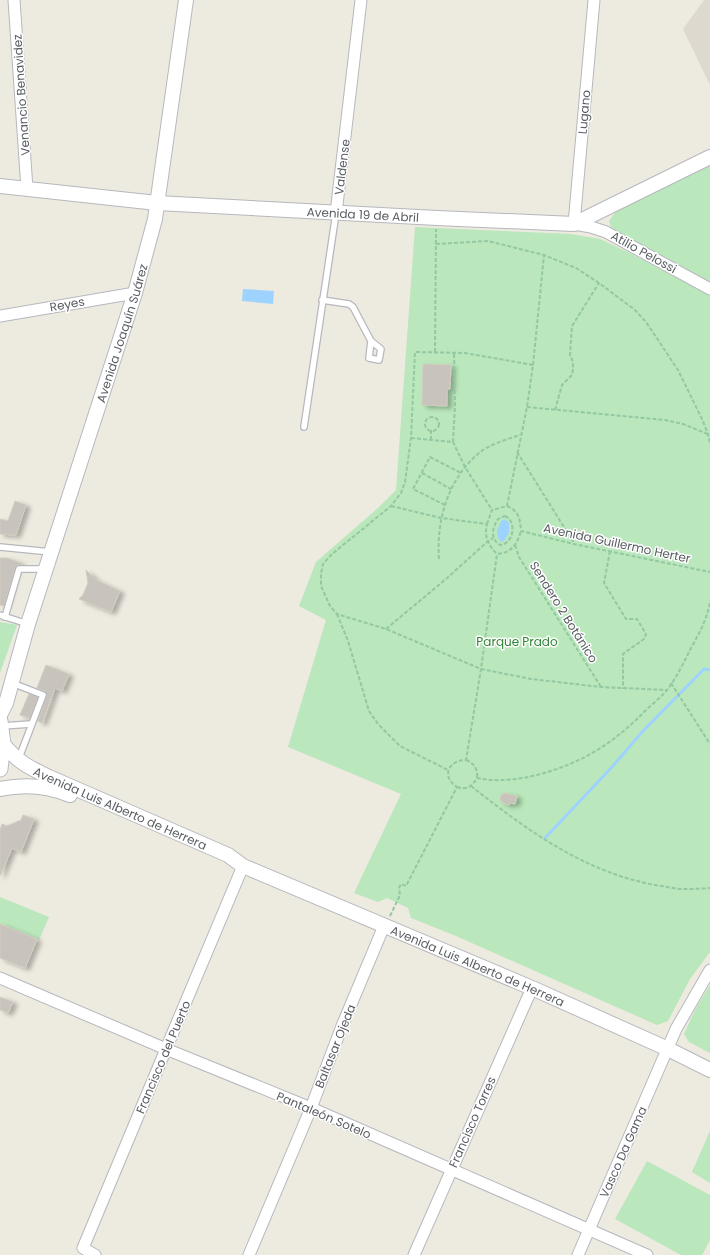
<svg xmlns="http://www.w3.org/2000/svg" width="710" height="1255" viewBox="0 0 710 1255" font-family="Poppins,sans-serif">
  <style>
    .education { fill: #ddd9cf }
    .green { fill: #bae7bb }
    .water { fill: #9ed3ff }
    .lines { fill: none; stroke-linecap: round; stroke-linejoin: round }
    .stream { stroke: #9ed3ff; stroke-width: 3 }
    .building { fill: #c8c4bd; stroke: #d2ccbe; filter: url(#shadow) }
    .service-casing { stroke: #b6b8be; stroke-width: 8 }
    .minor-casing { stroke: #b6b8be; stroke-width: 13 }
    .tertiary-casing { stroke: #b6b8be; stroke-width: 16 }
    .secondary-casing { stroke: #b6bac0; stroke-width: 17 }
    .path { stroke: #93c8a3; stroke-width: 2; stroke-dasharray: 4 2; stroke-linecap: butt }
    .service { stroke: #fff; stroke-width: 5.5 }
    .minor { stroke: #fff; stroke-width: 11 }
    .tertiary { stroke: #fff; stroke-width: 14 }
    .secondary { stroke: #fff; stroke-width: 15 }
    .labels { text-anchor: middle; dominant-baseline: central; stroke-width: 3; stroke-linejoin: round; paint-order: stroke }
    .street-label { font-size: 12px; fill: #595d62; stroke: #fff }
    .park-label { font-size: 12px; fill: #2e8434; stroke: #fff }
  </style>
  <defs>
    <filter id="shadow"><feDropShadow dx="4.5" dy="2.5" stdDeviation="2" flood-color="#0004"/></filter>
  </defs>
  <rect width="100%" height="100%" fill="#edeae0"/>
  <!-- education -->
  <polygon class="education" points="704,0 710,0 710,85 683,29"/>
  <!-- green -->
  <g class="green">
    <polygon points="710,166 710,284 617,232 611,227 609,221 617,210"/>
    <polygon points="415,227 571,234 600,239 632,254 710,296 710,952 690,979 668,1021 657,1025 456,936 411,918 408,908 387,898 378,902 354,893 401,794 288,747 326,620 299,606 316,562 378,508 396,490"/>
    <polygon points="0,622 17,625 0,673"/>
    <polygon points="0,897 49,917 39,940 0,924"/>
    <polygon points="710,985 710,1053 689,1042 684,1034 696,1008"/>
    <polygon points="710,1131 710,1183 692,1172"/>
    <polygon points="647,1161 710,1195 710,1240 702,1255 681,1255 615,1219"/>
  </g>
  <!-- water -->
  <g class="water">
    <polygon points="243,289 274,291 273,304 242,301"/>
    <polygon points="505,519 509,523 509,532 505,540 501,542 498,538 497,531 501,521"/>
  </g>
  <g class="lines">
    <!-- stream -->
    <polyline class="stream" points="545,838 612,767 643,731 704,669 710,670"/>
  </g>
  <!-- building -->
  <g class="building">
    <polygon points="423,364 451,365 450,389 447,389 447,406 422,405"/>
    <polygon points="15,501 26,505 16,535 0,534 0,519 8,521"/>
    <polygon points="0,558 7,558 21,563 21,565 17,565 15,568 4,606 0,605"/>
    <polygon points="86,570 96,580 120,591 111,612 79,599 83,595 88,583"/>
    <polygon points="46,665 69,674 62,691 55,688 42,723 38,721 47,695 45,691 37,688"/>
    <polygon points="29,694 38,697 30,718 20,715"/>
    <polygon points="504,793 517,796 515,804 510,803 509,805 504,803 500,800 501,795"/>
    <polygon points="23,815 34,819 21,852 12,848 0,876 0,830 2,824 7,826 21,820"/>
    <polygon points="0,924 37,939 25,968 0,958"/>
    <polygon points="0,997 13,1002 8,1013 0,1010"/>
  </g>
  <g class="lines">
    <defs>
      <g id="service">
        <polyline points="322,300 349,304 353,307 371,341 369,358 379,360 381,349 371,341"/>
        <polyline points="304,427 336,213"/>
        <polyline points="0,547 51,552"/>
        <polyline points="0,615 28,624"/>
        <polyline points="5,617 19,569 45,569"/>
        <polyline points="12,683 43,695 19,758"/>
        <polyline points="2,726 31,724"/>
      </g>
      <g id="minor">
        <polyline points="14,0 27,189"/>
        <polyline points="594,0 574,224 591,227 606,232 710,289"/>
        <polyline points="336,213 361,0"/>
        <polyline points="0,316 135,293"/>
        <polyline points="0,978 166,1049 311,1108 647,1255"/>
        <polyline points="95,1255 83,1248 166,1049 243,866"/>
        <polyline points="249,1255 311,1108 342,1026 384,926"/>
        <polyline points="414,1255 532,988"/>
        <polyline points="578,1255 676,1029 710,970"/>
      </g>
      <g id="tertiary">
        <path id="s1" d="M 0,186 L 157,203 L 437,218 L 574,224 L 710,157"/>
        <path id="s2" d="M 0,715 L 6,703 L 28,624 L 135,293 L 155,219 L 186,0"/>
        <path id="s3" d="M 3,744 C 18,762 28,767 49,777 L 228,855 L 243,866 L 532,988 L 668,1049 L 710,1070"/>
        <path d="M 0,789 C 23,784 48,786 70,795"/>
      </g>
      <polyline id="secondary" points="0,721 3,744 0,769"/>
    </defs>
    <!-- service casing -->
    <use href="#service" class="service-casing"/>
    <!-- minor casing -->
    <use href="#minor" class="minor-casing"/>
    <!-- tertiary casing -->
    <use href="#tertiary" class="tertiary-casing"/>
    <!-- secondary casing -->
    <use href="#secondary" class="secondary-casing"/>
    <!-- path -->
    <g class="path">
      <polyline points="436,244 488,241 544,255 576,268 599,283 635,310 646,322 678,370 702,419 708,434 710,444"/>
      <polyline points="435,352 436,229"/>
      <polyline points="533,365 465,353 415,352 411,438 405,482 401,493 391,506 332,554 323,564 321,574 321,586 330,606 337,614 386,629 481,669 531,679 601,687 666,690"/>
      <polyline points="527,407 665,420 683,424 710,435"/>
      <polyline points="555,410 562,385 572,375 573,369 573,362 570,355 572,326 599,283"/>
      <circle cx="432" cy="424" r="7"/>
      <polyline points="411,438 453,442 465,467 492,510"/>
      <polyline points="431,440 431,430"/>
      <polyline points="453,442 455,406 454,352"/>
      <polyline points="517,452 574,543"/>
      <polyline points="422,473 451,489"/>
      <polyline points="445,505 413,489 430,457 461,473"/>
      <path d="M 391,506 L 441,518 L 487,524 C 484,537 488,545 497,554 C 512,553 517,544 521,531"/>
      <path d="M 507,506 C 519,511 520,519 521,531 L 574,544 L 710,572"/>
      <path d="M 505,516 C 517,521 514,544 500,545 C 490,539 492,528 498,519 Z"/>
      <polyline points="487,524 492,510 507,506 527,407 533,365 544,255"/>
      <polyline points="515,545 519,557 601,687"/>
      <polyline points="610,551 604,583 626,619 637,619 646,634 644,639 623,654 623,689"/>
      <path d="M 439,559 C 436,519 449,475 483,450 C 494,443 508,439 520,435"/>
      <polyline points="337,614 348,641 369,711 378,724 400,746 448,770"/>
      <polyline points="386,629 446,579 487,542 493,538"/>
      <polyline points="671,683 710,744"/>
      <path d="M 466,760 C 474,763 478,769 477,778"/>
      <path d="M 471,786 C 527,830 584,872 655,885 C 663,886 671,888 679,889 C 689,889 700,889 710,888"/>
      <path d="M 457,787 C 466,790 472,787 477,778 C 497,782 516,780 537,775 C 583,763 614,743 647,709 C 654,703 661,697 667,690 C 677,677 684,662 691,648 C 700,632 706,621 710,603"/>
      <path d="M 390,916 L 400,895 L 399,888 L 401,884 L 406,886 L 457,787 C 441,777 448,760 466,760 L 481,669 L 497,554"/>
    </g>
    <!-- service -->
    <use href="#service" class="service"/>
    <!-- minor -->
    <use href="#minor" class="minor"/>
    <!-- tertiary -->
    <use href="#tertiary" class="tertiary"/>
    <!-- secondary -->
    <use href="#secondary" class="secondary"/>
  </g>
  <g class="labels">
    <!-- street labels -->
    <g class="street-label">
      <text transform="translate(21 95) rotate(-94)">Venancio Benavidez</text>
      <text transform="translate(584 112) rotate(-85)">Lugano</text>
      <text transform="translate(342 167) rotate(-83)">Valdense</text>
      <text stroke="none"><textPath href="#s1" startOffset="364">Avenida 19 de Abril</textPath></text>
      <text transform="translate(644 252) rotate(29)">Atilio Pelossi</text>
      <text transform="translate(67 304) rotate(-10)">Reyes</text>
      <text stroke="none"><textPath href="#s2" startOffset="401">Avenida Joaquín Suárez</textPath></text>
      <text transform="translate(617 543) rotate(12)">Avenida Guillermo Herter</text>
      <text transform="translate(564 612) rotate(58)">Sendero 2 Botánico</text>
      <text stroke="none"><textPath href="#s3" startOffset="135">Avenida Luis Alberto de Herrera</textPath></text>
      <text stroke="none"><textPath href="#s3" startOffset="526">Avenida Luis Alberto de Herrera</textPath></text>
      <text transform="translate(335 1046) rotate(-68)">Baltasar Ojeda</text>
      <text transform="translate(163 1057) rotate(-67)">Francisco del Puerto</text>
      <text transform="translate(324 1115) rotate(23)">Pantaleón Sotelo</text>
      <text transform="translate(472 1122) rotate(-66)">Francisco Torres</text>
      <text transform="translate(623 1152) rotate(-66)">Vasco Da Gama</text>
    </g>
    <!-- park labels -->
    <g class="park-label">
      <text x="517" y="641">Parque Prado</text>
    </g>
  </g>
</svg>
